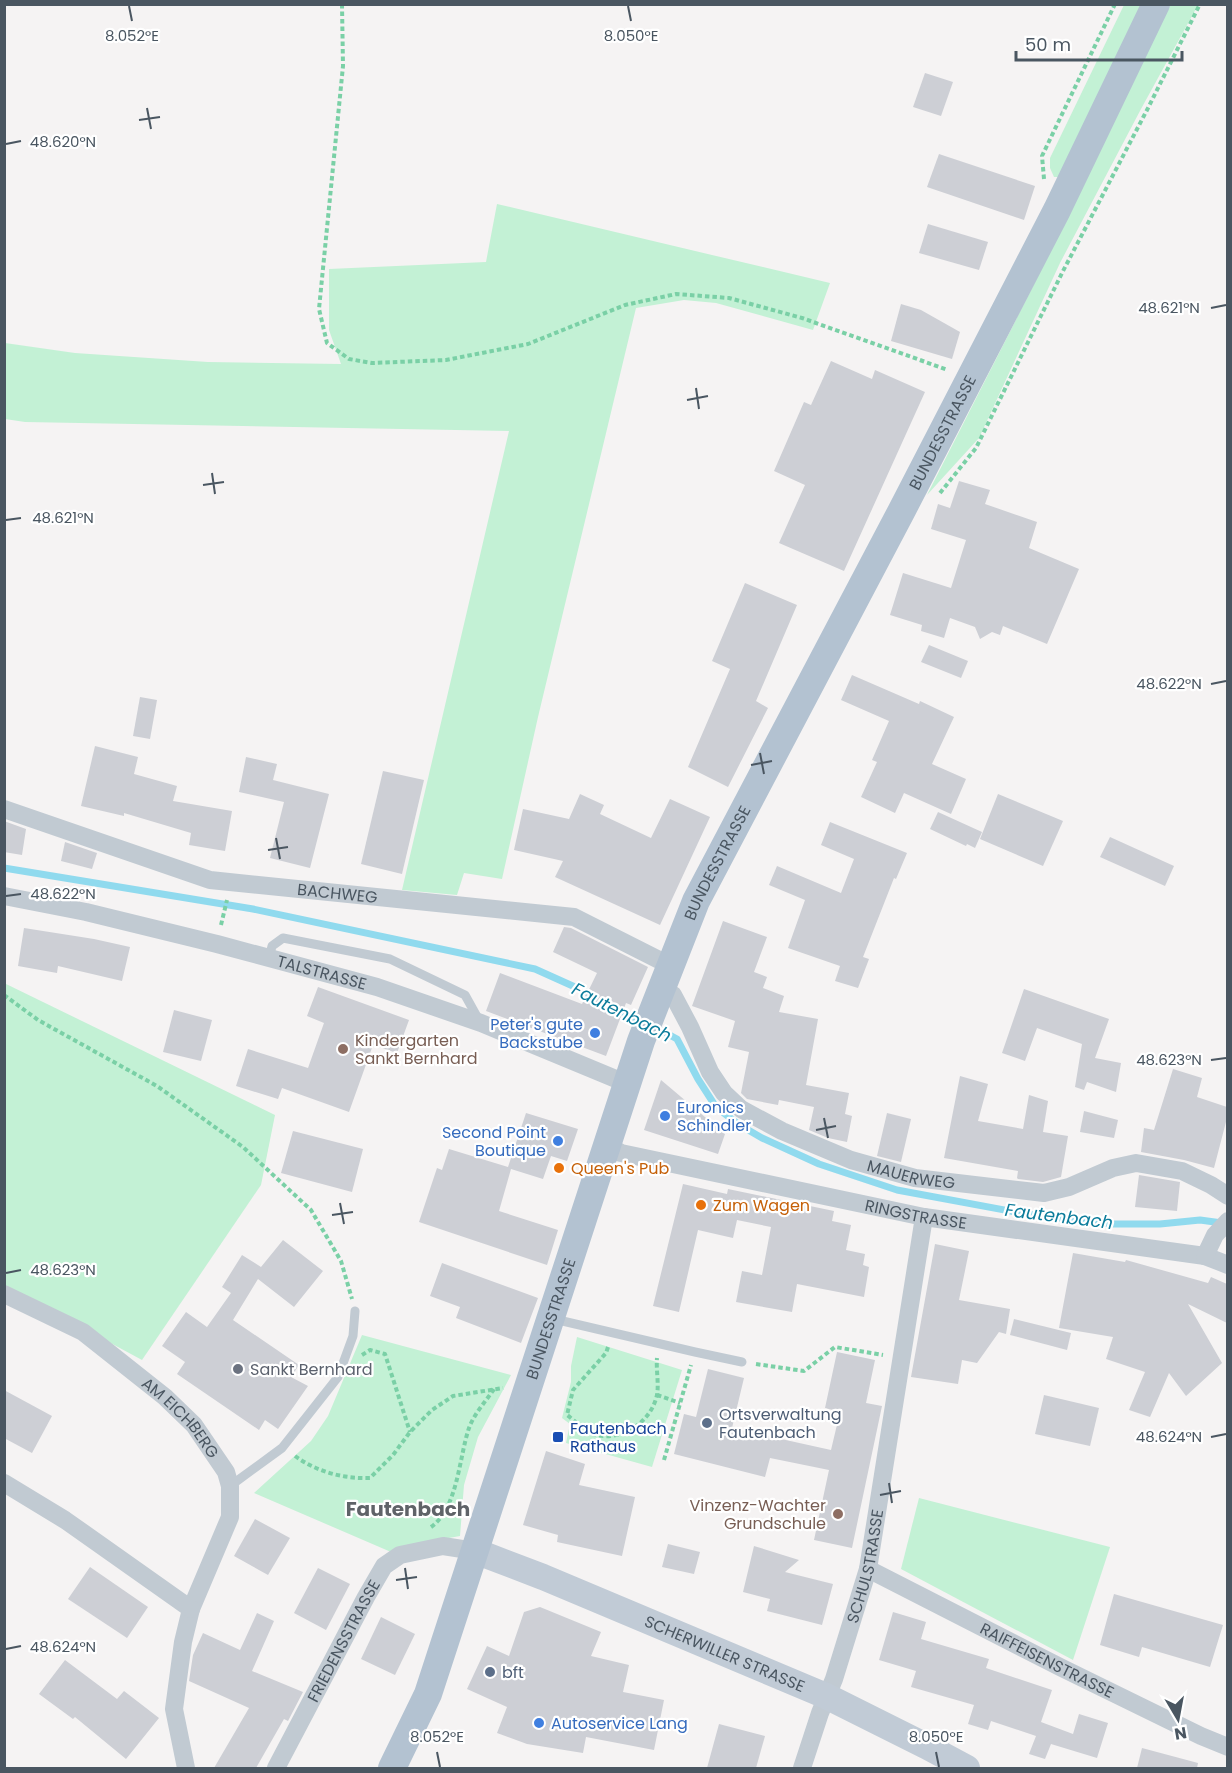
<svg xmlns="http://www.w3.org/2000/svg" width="1232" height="1773" viewBox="0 0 1232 1773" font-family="Poppins,sans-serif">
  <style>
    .green { fill: #c3f1d5 }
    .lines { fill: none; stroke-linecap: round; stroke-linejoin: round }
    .stream { stroke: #90daee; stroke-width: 7 }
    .building { fill: #cdcfd5 }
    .path { stroke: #7ad0a6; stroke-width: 4; stroke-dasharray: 4.5 3; stroke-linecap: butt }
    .lane { stroke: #c1cad2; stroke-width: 9 }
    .street { stroke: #c1cad2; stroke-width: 18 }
    .secondary { stroke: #c1cbd6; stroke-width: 26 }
    .primary { stroke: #b3c2d1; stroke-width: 28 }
    .ticks { fill: none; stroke: #4a5661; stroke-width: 2 }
    .shop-dot { fill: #3f7fe0; stroke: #fff; stroke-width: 2 }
    .education-dot { fill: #8d6e63; stroke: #fff; stroke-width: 2 }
    .food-dot { fill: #e8710a; stroke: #fff; stroke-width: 2 }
    .worship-dot { fill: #6b7280; stroke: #fff; stroke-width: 2 }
    .service-dot { fill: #5c6f8a; stroke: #fff; stroke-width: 2 }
    .transit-dot { fill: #1a4fb4; stroke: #fff; stroke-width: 2 }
    .labels { text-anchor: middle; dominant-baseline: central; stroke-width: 4.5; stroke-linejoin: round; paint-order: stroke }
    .street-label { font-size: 16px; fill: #4a5661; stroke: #fff }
    .shop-label { font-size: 16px; fill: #366cbe; stroke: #fff; text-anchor: end }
    .education-label { font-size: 16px; fill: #785e54; stroke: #fff; text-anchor: start }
    .food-label { font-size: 16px; fill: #c56008; stroke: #fff; text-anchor: start }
    .worship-label { font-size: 16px; fill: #5b616d; stroke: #fff; text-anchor: start }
    .service-label { font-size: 16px; fill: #4e5e75; stroke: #fff; text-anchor: start }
    .transit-label { font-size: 16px; fill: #164399; stroke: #fff; text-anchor: start }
    .water-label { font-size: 18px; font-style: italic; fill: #0c7c9b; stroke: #fff }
    .quarter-label { font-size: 20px; font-weight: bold; fill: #5f6368; stroke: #fff }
    .ticks-label { font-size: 15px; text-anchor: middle; fill: #4a5661; stroke: #fff; stroke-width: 4.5; stroke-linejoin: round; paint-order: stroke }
  </style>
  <rect width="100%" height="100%" fill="#f5f3f3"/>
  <!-- green -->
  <g class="green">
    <polygon points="1124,5 1146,5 1059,177 1054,177 1050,168 1050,158"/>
    <polygon points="1170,5 1198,5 1141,109 1060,263 979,438 927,495 1030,292"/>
    <polygon points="497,204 830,283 813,330 716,303 684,300 636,308 538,717 502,879 464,873 457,895 402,890 509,431 25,422 5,419 5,343 75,353 208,362 341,364 329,330 329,269 486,262"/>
    <polygon points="4,983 275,1115 261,1185 142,1360 5,1286"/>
    <polygon points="362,1335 511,1375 478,1437 464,1485 460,1536 432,1541 391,1552 254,1493 311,1441 328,1416"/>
    <polygon points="577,1337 682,1370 652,1467 566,1443 570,1424 562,1418 571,1382 571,1366"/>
    <polygon points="919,1498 1110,1547 1073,1660 901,1569"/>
  </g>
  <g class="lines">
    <!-- stream -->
    <g class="stream">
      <polyline points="4,868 253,909 535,969 595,996"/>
      <polyline points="615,1008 643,1022"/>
      <polyline points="653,1026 677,1039 698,1079 716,1107 738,1124 762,1138 819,1164 897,1190 1026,1214 1112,1224 1160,1224 1200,1220 1222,1223"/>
    </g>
  </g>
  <!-- building -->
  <g class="building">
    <polygon points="925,73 953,82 941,116 913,107"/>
    <polygon points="939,154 1035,186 1024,220 927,187"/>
    <polygon points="928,224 988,242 979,270 919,253"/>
    <polygon points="901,304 921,310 960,332 952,359 891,341"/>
    <polygon points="831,361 872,379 875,370 925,392 844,571 779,543 805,485 774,471 804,402 811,405"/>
    <polygon points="959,481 990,490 985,504 1037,522 1029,548 1079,569 1047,644 1003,626 1000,635 992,632 980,639 975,627 950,618 944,638 921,631 922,625 890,615 903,573 951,588 966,540 931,529 938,504 950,508"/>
    <polygon points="745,583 797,605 756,701 768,708 728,787 688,767 730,669 712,661"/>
    <polygon points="929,645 968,661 961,678 921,662"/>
    <polygon points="852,675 919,704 920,701 954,717 932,764 966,779 951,814 904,793 895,813 861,797 877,762 872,760 889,721 841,700"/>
    <polygon points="140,697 157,700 150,739 133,736"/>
    <polygon points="95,746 138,757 134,774 177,786 173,801 232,811 225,851 189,845 191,833 124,813 124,816 81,806"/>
    <polygon points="246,757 277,764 273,780 329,794 310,868 270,858 284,802 239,792"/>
    <polygon points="383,771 424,780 402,874 361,864"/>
    <polygon points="580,794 604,805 600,814 651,838 670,799 710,817 660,925 555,877 563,861 514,850 523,809 569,819"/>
    <polygon points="998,794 1063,821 1043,866 980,839"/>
    <polygon points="938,812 982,832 975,848 967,844 966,846 930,829"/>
    <polygon points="4,821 26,829 22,855 4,852"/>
    <polygon points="830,822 907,853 896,879 894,878 863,957 869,959 858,988 835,981 840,966 788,948 805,900 769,885 777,866 841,893 854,859 821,845"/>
    <polygon points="1110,837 1174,866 1165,886 1100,857"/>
    <polygon points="65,842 97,853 92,869 61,861"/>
    <polygon points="723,921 767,937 754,972 767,977 763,988 784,996 779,1012 818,1019 806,1085 849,1093 845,1114 852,1116 847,1142 828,1138 809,1130 814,1107 779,1100 778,1105 747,1099 741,1093 749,1052 728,1047 735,1021 692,1006"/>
    <polygon points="564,927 571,928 648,967 631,1005 626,1003 606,1056 486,1011 500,973 582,1004 597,973 553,952"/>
    <polygon points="24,928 94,939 130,947 122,981 58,966 57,973 18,966"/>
    <polygon points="318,987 409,1020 397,1053 373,1045 349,1112 282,1088 278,1099 236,1086 248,1049 308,1068 324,1023 307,1016"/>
    <polygon points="1024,989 1109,1019 1095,1058 1121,1063 1116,1092 1087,1082 1084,1090 1075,1087 1082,1044 1037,1028 1025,1061 1002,1053"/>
    <polygon points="174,1010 212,1020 201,1061 163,1052"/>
    <polygon points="1173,1069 1202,1078 1197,1097 1227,1107 1227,1118 1214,1168 1184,1160 1141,1152 1144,1128 1154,1130"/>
    <polygon points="960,1076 988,1084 978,1121 1023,1129 1029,1095 1048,1101 1043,1132 1068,1136 1061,1177 1043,1182 1018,1179 1017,1178 1018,1171 944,1158"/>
    <polygon points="661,1080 725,1134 718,1154 644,1130"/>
    <polygon points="1084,1111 1118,1120 1114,1138 1080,1132"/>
    <polygon points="526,1113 578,1129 567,1161 551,1156 543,1179 511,1169 499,1211 558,1230 547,1265 419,1222 437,1168 442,1170 449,1149 508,1167"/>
    <polygon points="887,1113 911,1119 901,1162 877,1156"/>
    <polygon points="293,1131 363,1149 352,1192 281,1173"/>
    <polygon points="1139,1175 1180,1182 1177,1211 1135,1207"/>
    <polygon points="683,1184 727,1194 728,1189 834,1211 832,1221 851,1225 846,1250 865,1254 863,1265 869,1267 864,1297 797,1284 792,1312 736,1302 742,1271 762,1275 771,1227 737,1220 733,1238 698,1230 679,1312 653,1306"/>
    <polygon points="283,1240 323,1271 294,1307 258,1279 233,1320 299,1365 291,1377 308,1386 278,1429 265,1420 259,1430 177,1374 185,1362 162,1346 186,1312 207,1327 231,1293 222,1287 242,1255 261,1267"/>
    <polygon points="935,1244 969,1251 959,1300 1010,1309 1006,1334 999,1332 977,1363 962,1360 958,1384 911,1377"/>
    <polygon points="1073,1253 1125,1262 1126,1260 1208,1283 1211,1277 1227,1284 1227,1323 1188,1304 1222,1363 1186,1396 1169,1373 1150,1417 1129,1410 1145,1372 1106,1359 1113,1337 1059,1328"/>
    <polygon points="442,1263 538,1298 521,1343 456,1318 460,1307 430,1296"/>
    <polygon points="1014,1319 1071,1333 1067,1350 1010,1335"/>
    <polygon points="837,1352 875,1360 866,1403 882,1406 852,1548 814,1540 829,1470 770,1458 765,1477 674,1454 684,1414 696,1417 708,1369 744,1378 732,1428 831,1450 840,1412 825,1408"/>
    <polygon points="4,1390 52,1416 32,1453 4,1438"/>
    <polygon points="1044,1395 1099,1408 1090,1446 1035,1434"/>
    <polygon points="546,1451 585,1464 579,1485 635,1497 622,1556 557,1542 558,1535 523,1525"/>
    <polygon points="255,1519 290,1538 268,1575 234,1556"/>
    <polygon points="668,1544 700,1552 694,1574 662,1567"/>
    <polygon points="754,1546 799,1560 785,1572 833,1584 822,1625 767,1611 770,1599 743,1592"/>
    <polygon points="90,1567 148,1607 127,1638 68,1599"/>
    <polygon points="318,1568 350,1584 326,1630 294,1613"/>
    <polygon points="1114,1594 1223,1625 1210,1667 1142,1647 1139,1657 1100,1645"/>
    <polygon points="540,1607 601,1632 591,1656 629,1665 623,1692 664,1700 654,1750 586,1737 583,1753 527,1744 497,1733 507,1707 467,1689 487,1646 509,1656 524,1612"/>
    <polygon points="893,1612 926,1622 921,1639 989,1659 986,1668 1052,1690 1041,1722 1073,1734 1079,1714 1108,1723 1097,1758 1051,1744 1045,1759 1029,1754 1036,1736 991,1721 988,1730 968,1724 974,1705 911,1687 916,1671 879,1660"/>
    <polygon points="257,1613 274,1621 252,1671 303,1692 288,1721 284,1719 256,1768 214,1768 249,1708 189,1681 193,1655 203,1633 240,1650"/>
    <polygon points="381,1617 415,1634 395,1675 361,1659"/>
    <polygon points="65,1660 117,1699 124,1691 159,1718 126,1759 75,1717 73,1719 39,1694"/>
    <polygon points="719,1724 765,1736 756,1768 707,1768"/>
    <polygon points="1142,1748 1198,1763 1197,1768 1137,1768"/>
  </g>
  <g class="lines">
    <!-- path -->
    <g class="path">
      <polyline points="342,4 343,66 319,309 327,343 349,359 372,363 446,360 528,344 625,305 676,294 729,298 802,318 948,370"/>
      <polyline points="1044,179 1042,156 1115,4"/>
      <polyline points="940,493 976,448 1062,273 1147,110 1200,4"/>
      <polyline points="221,925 227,900"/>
      <polyline points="4,995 38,1020 157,1086 243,1147 311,1210 341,1261 352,1299"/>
      <path d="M 608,1347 L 606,1353 L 573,1390 L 567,1415 C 574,1420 584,1430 593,1434 C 620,1443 651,1423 657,1395 C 659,1384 656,1370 657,1358"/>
      <polyline points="362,1355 370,1350 385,1354 410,1432"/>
      <polyline points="756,1364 804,1371 835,1347 883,1355"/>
      <polyline points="657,1395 680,1403"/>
      <path d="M 295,1456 C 317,1472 344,1479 370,1478 L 393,1455 L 410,1432 L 432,1410 L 453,1396 L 503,1388"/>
      <polyline points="664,1460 691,1365"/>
      <path d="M 431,1527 C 458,1508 459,1457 469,1428 C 474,1414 486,1401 494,1389"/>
    </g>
    <!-- lane -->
    <g class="lane">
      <polyline points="269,959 272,946 283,938 390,959 465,995 480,1022"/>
      <polyline points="554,1319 695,1352 742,1362"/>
      <polyline points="230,1486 282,1448 338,1377 353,1336 355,1311"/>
    </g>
    <!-- street -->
    <g class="street">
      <path id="s1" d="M 4,809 L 210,880 L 574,917 L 671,966"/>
      <path id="s2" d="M 4,896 L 86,912 L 217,944 L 377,987 L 481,1023 L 628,1084"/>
      <path id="s3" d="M 662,989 L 673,995 L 690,1027 L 710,1072 L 724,1093 L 741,1109 L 782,1131 L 851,1160 L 915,1178 L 1044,1193 L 1069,1187 L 1113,1168 L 1136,1163 L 1182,1171 L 1211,1185 L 1228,1196"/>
      <path id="s4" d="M 608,1146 L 621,1153 L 924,1217 L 1205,1256 L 1228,1265"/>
      <polyline points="1205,1256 1215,1235 1228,1221"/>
      <path id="s5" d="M 4,1294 L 83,1332 L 165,1397 L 194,1425 L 226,1472 L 230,1486 L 230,1517 L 191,1609 L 183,1642 L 174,1709 L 186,1768"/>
      <polyline points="4,1483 65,1520 191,1609"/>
      <path id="s6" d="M 868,1569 L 1062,1668 L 1201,1736 L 1228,1747"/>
      <path id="s7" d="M 276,1768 L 366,1597 L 384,1566 L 400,1555 L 443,1546 L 475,1551"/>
      <path id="s8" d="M 802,1768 L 820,1713 L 834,1679 L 868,1569 L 924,1217"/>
    </g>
    <!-- secondary -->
    <path class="secondary" id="s9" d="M 475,1551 L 543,1577 L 826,1696 L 926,1746 L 967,1768"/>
    <!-- primary -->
    <path class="primary" id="s10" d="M 392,1768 L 428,1694 L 641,1041 L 696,901 L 901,512 L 1057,210 L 1156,4"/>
  </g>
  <!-- ticks -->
  <path class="ticks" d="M 129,6 L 132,21M 628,6 L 631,21M 147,108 L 151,129M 139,120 L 160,117M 6,144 L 21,141M 1211,308 L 1226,305M 696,388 L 699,409M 687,400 L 708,396M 212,473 L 215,494M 203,485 L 224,482M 6,520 L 21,518M 1211,684 L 1226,681M 760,753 L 764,774M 751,765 L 772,761M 276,838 L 280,859M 268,850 L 288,847M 6,896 L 21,894M 1211,1060 L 1226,1058M 824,1118 L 828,1138M 816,1130 L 836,1126M 340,1203 L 344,1224M 332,1215 L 353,1212M 6,1273 L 21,1270M 1211,1437 L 1226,1434M 889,1483 L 892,1503M 880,1495 L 901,1491M 405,1568 L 408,1589M 396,1580 L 417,1577M 6,1649 L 21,1646M 437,1752 L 440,1767M 936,1752 L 939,1767"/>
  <!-- markers -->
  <g class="shop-dot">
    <circle cx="595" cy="1033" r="6"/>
    <circle cx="665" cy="1116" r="6"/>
    <circle cx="558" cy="1141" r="6"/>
    <circle cx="539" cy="1723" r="6"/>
  </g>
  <g class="education-dot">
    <circle cx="343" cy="1049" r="6"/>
    <circle cx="838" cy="1514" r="6"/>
  </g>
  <g class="food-dot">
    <circle cx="559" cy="1168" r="6"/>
    <circle cx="701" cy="1205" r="6"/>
  </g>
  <circle class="worship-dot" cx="238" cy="1369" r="6"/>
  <g class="service-dot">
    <circle cx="707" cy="1423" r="6"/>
    <circle cx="490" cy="1672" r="6"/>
  </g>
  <rect class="transit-dot" x="552" y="1431" width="12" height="12" rx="3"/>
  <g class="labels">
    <!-- street labels -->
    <g class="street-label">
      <text stroke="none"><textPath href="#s10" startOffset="1449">BUNDESSTRASSE</textPath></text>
      <text stroke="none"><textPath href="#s10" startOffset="963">BUNDESSTRASSE</textPath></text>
      <text stroke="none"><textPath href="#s1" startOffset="346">BACHWEG</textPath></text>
      <text stroke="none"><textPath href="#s2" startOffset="327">TALSTRASSE</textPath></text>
      <text stroke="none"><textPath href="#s3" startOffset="330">MAUERWEG</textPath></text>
      <text stroke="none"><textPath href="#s4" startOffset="316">RINGSTRASSE</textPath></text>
      <text stroke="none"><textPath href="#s10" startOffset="477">BUNDESSTRASSE</textPath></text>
      <text stroke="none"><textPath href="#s5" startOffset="218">AM EICHBERG</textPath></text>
      <text stroke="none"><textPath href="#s8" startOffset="212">SCHULSTRASSE</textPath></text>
      <text stroke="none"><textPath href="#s7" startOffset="144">FRIEDENSSTRASSE</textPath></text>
      <text stroke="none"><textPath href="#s9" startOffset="270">SCHERWILLER STRASSE</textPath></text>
      <text stroke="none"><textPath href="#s6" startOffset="201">RAIFFEISENSTRASSE</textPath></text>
    </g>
    <!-- shop labels -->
    <g class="shop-label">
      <text x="583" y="1024">Peter's gute<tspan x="583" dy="18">Backstube</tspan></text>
      <text x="677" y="1107" text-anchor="start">Euronics<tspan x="677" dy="18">Schindler</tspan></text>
      <text x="546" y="1132">Second Point<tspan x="546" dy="18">Boutique</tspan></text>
      <text x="551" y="1723" text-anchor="start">Autoservice Lang</text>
    </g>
    <!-- education labels -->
    <g class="education-label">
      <text x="355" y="1040">Kindergarten<tspan x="355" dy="18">Sankt Bernhard</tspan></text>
      <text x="826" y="1505" text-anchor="end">Vinzenz-Wachter<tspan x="826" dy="18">Grundschule</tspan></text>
    </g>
    <!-- food labels -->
    <g class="food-label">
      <text x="571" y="1168">Queen's Pub</text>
      <text x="713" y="1205">Zum Wagen</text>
    </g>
    <!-- worship labels -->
    <g class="worship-label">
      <text x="250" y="1369">Sankt Bernhard</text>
    </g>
    <!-- service labels -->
    <g class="service-label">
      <text x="719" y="1414">Ortsverwaltung<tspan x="719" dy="18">Fautenbach</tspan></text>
      <text x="502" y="1672">bft</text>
    </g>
    <!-- transit labels -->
    <g class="transit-label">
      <text x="570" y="1428">Fautenbach<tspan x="570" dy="18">Rathaus</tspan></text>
    </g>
    <!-- water labels -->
    <g class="water-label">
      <text transform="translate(622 1012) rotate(27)">Fautenbach</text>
      <text transform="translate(1059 1216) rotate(7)">Fautenbach</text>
    </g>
    <!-- quarter labels -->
    <g class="quarter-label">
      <text x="408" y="1509">Fautenbach</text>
    </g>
  </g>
  <g class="ticks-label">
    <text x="132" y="41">8.052°E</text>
    <text x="631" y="41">8.050°E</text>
    <text x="63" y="147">48.620°N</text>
    <text x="1169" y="313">48.621°N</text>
    <text x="63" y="523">48.621°N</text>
    <text x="1169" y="689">48.622°N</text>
    <text x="63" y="899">48.622°N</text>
    <text x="1169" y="1065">48.623°N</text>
    <text x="63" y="1275">48.623°N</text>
    <text x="1169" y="1442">48.624°N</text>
    <text x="63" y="1652">48.624°N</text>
    <text x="437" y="1742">8.052°E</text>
    <text x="936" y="1742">8.050°E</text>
  </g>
  <!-- border -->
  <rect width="1232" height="1773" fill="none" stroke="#4a5661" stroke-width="12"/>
  <!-- north arrow -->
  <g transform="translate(1178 1719) rotate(170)" stroke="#ffffff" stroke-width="4.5" paint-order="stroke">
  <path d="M0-4.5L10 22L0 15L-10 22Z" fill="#4a5661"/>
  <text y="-9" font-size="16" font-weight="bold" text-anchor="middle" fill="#4a5661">N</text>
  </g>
  <!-- scale -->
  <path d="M1016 51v9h166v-9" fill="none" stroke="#4a5661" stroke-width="3"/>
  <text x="1025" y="51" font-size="18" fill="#4a5661" stroke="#ffffff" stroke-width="4.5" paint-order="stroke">50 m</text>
</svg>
